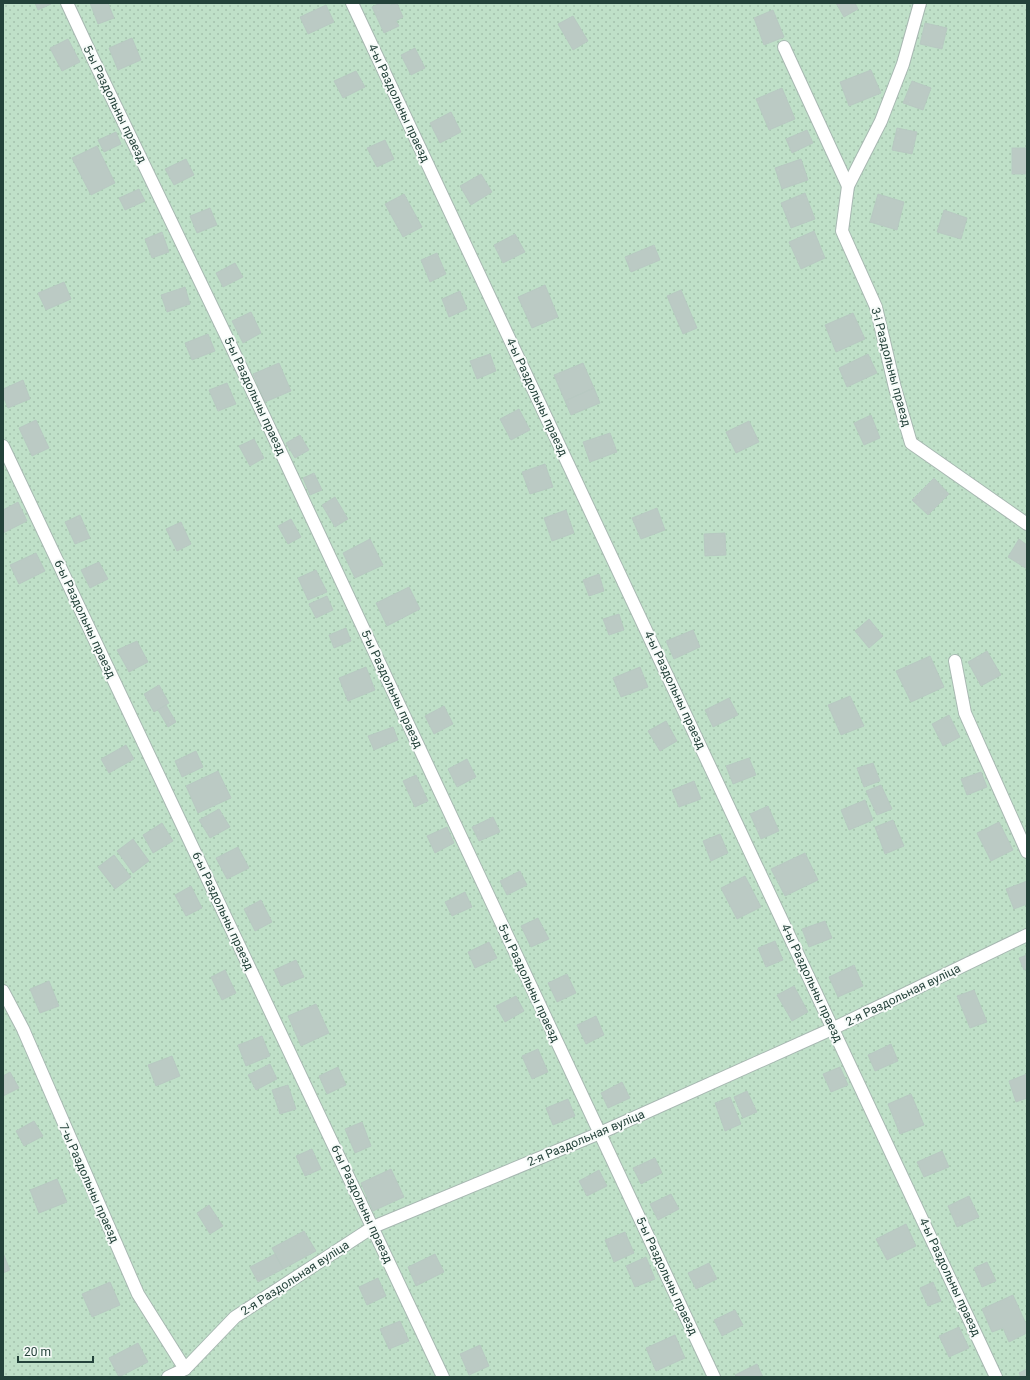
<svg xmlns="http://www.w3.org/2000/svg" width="1030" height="1380" viewBox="0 0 1030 1380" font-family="Roboto,sans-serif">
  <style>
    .garden { fill: url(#garden-dots) }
    .building { fill: #bbcac4; stroke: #b8c9c2 }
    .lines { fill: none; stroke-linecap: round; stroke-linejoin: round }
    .lane-casing { stroke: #a8b8b2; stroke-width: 14 }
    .lane { stroke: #fff; stroke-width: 12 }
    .labels { text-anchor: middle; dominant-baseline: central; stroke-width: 4; stroke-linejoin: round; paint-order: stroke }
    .street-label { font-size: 12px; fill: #24423a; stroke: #f7fbf9 }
  </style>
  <defs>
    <pattern id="garden-dots" width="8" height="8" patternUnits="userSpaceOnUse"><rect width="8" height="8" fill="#bfe0c8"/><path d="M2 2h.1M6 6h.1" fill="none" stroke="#a4c1ad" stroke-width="1.8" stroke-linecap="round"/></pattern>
  </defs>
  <rect width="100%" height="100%" fill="#e6efeb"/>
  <!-- garden -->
  <rect class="garden" x="3" y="3" width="1024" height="1374"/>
  <!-- building -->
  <g class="building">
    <polygon points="35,3 51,3 51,4 38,10"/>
    <polygon points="90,3 108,3 114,18 98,24"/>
    <polygon points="380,3 389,3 390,5 397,3 403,17 396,21 399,26 384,33 372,7"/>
    <polygon points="836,3 855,3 858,9 844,17"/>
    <polygon points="326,5 334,22 308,34 300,17"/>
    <polygon points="773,10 784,37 764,45 754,18"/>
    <polygon points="573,16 588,41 573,50 558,24"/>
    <polygon points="925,23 947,28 942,49 920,44"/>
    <polygon points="132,38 141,60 118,70 109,48"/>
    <polygon points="68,39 80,62 62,71 50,48"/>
    <polygon points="415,48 425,68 411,75 401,55"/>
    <polygon points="871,70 881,93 849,106 840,82"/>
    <polygon points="356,71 365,87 343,98 334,81"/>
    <polygon points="912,81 931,88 923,110 903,103"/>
    <polygon points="782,88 795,119 769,130 756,99"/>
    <polygon points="451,112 461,132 440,143 430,123"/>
    <polygon points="897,128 917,132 912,154 892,150"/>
    <polygon points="807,130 813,143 792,153 786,139"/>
    <polygon points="116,132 121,144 104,152 98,140"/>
    <polygon points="385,140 394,159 377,167 367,148"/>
    <polygon points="97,146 115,183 91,195 72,158"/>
    <rect x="1012" y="148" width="15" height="26"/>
    <polygon points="186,159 194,175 174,185 165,169"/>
    <polygon points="801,159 808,180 782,189 775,168"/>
    <polygon points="481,174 492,192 471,205 460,186"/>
    <polygon points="139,189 145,201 125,210 119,198"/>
    <polygon points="805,193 815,219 791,228 781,203"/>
    <polygon points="404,194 422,227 403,237 385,204"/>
    <polygon points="878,194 904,202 897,230 870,222"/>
    <polygon points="210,208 217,225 197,233 190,216"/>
    <polygon points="944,210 967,218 961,239 937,232"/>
    <polygon points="814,231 825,258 801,269 789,242"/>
    <polygon points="162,232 169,252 152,258 145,239"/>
    <polygon points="515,234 525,252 503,263 494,245"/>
    <polygon points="654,245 660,260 631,272 625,257"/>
    <polygon points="437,253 446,274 430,282 421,260"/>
    <polygon points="235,263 243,277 223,287 216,273"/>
    <polygon points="64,282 71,299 46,310 38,293"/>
    <polygon points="545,285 558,317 532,328 518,297"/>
    <polygon points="185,287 190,304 167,312 161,295"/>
    <polygon points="681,290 697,328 683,334 667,296"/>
    <polygon points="460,291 467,309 449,317 442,299"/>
    <polygon points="251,312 261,333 243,343 232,321"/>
    <polygon points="853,313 865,339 836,352 825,325"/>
    <polygon points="208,334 215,351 192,360 185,343"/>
    <polygon points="490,354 496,371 477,379 470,361"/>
    <polygon points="868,354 877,373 847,387 839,368"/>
    <polygon points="279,363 291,391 265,402 253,374"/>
    <polygon points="583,363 594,388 565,401 554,375"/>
    <polygon points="23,380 30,399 8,408 3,396 3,389"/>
    <polygon points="227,383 236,404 218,411 209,390"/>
    <polygon points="594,388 600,403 571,415 565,401"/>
    <polygon points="519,409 530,430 511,440 500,419"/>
    <polygon points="871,415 880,438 864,445 854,423"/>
    <polygon points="36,420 49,448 32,456 19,428"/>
    <polygon points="749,421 759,442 736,453 726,432"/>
    <polygon points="610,433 617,452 590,462 583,442"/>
    <polygon points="300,435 309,450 295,458 286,443"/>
    <polygon points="254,439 264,458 250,466 239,446"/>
    <polygon points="545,464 553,487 530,494 522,472"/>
    <polygon points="314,473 322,490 310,495 303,478"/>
    <polygon points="934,478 949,494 928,515 912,500"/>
    <polygon points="335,497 348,519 335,527 322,505"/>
    <polygon points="18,502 27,521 3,533 3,510"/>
    <polygon points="657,508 665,530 641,539 632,518"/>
    <polygon points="566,510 574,533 552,541 544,518"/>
    <polygon points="80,515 90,538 75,544 65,522"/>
    <polygon points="291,519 301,537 288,544 278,526"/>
    <polygon points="181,522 191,544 177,551 166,529"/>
    <polygon points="725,533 726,555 705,556 704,534"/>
    <polygon points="370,539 383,565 355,578 343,553"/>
    <polygon points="1019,539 1027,545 1027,569 1008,557"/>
    <polygon points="36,553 45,571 19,584 10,565"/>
    <polygon points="99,562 108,579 90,588 81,570"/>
    <polygon points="316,570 327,592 308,600 298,578"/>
    <polygon points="599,574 604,591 589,596 583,580"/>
    <polygon points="409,587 420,609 387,626 376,603"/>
    <polygon points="327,596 333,610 316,618 309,604"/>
    <polygon points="619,614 624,630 609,635 603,619"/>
    <polygon points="869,619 883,636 869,648 855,631"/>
    <polygon points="346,628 351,641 334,648 329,635"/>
    <polygon points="693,630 700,647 674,659 666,641"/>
    <polygon points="137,641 148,662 129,672 117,650"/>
    <polygon points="987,651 1001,675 981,686 968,662"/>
    <polygon points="930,656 944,687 911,702 896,671"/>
    <polygon points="366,667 375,690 348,701 339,678"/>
    <polygon points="640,667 648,687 621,697 613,678"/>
    <polygon points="159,685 169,703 154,712 144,694"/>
    <polygon points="850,696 864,726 841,735 828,705"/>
    <polygon points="729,698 738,715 713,727 705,710"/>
    <polygon points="166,705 176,722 168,727 158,710"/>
    <polygon points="444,706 453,724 434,734 425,716"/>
    <polygon points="949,715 960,737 943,746 932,724"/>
    <polygon points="666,721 677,741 660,751 648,731"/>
    <polygon points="393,727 398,740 374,750 368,736"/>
    <polygon points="126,745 134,759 109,773 101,759"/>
    <polygon points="196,751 203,767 182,777 175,761"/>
    <polygon points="749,758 756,775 733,784 726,766"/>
    <polygon points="467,759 476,777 457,787 448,769"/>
    <polygon points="873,763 880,781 864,787 857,768"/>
    <polygon points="218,771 231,798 198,813 186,786"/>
    <polygon points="981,772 987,787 967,795 961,779"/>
    <polygon points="416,775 428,801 415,807 403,781"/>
    <polygon points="694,781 701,799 679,807 672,790"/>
    <polygon points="881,785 892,809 877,815 866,791"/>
    <polygon points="865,800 873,820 849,830 841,810"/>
    <polygon points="768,806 779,831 761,839 750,814"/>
    <polygon points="219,809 230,827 210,838 199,820"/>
    <polygon points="493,817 500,832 479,841 472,827"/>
    <polygon points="893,820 904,846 885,854 875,827"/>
    <polygon points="999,822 1013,850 991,861 977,833"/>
    <polygon points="162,823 173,841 153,853 143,835"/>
    <polygon points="447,827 454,843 435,853 427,836"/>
    <polygon points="720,834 728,853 711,861 703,841"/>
    <polygon points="133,839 149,861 133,873 117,851"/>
    <polygon points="238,847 249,868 227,879 216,858"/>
    <polygon points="805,853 818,880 785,896 771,869"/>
    <polygon points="114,855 131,877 115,889 98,867"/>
    <polygon points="520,871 527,885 507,895 500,881"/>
    <polygon points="745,876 761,907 737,919 721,888"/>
    <polygon points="1027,881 1027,904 1014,909 1006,889"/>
    <polygon points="191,886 202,908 186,916 175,895"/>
    <polygon points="465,892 472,907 452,916 445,902"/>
    <polygon points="261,900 272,922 255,931 244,909"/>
    <polygon points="538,918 549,939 531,947 521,926"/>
    <polygon points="825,921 832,938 809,947 802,929"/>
    <polygon points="775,941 783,960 766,967 758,948"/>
    <polygon points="489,942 497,958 475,968 468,952"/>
    <polygon points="1027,955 1027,968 1024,970 1019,958"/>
    <polygon points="296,960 304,977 281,986 274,970"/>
    <polygon points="854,965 863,986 838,997 829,977"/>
    <polygon points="225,970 236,993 222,1000 211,977"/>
    <polygon points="567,974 576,993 557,1002 548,983"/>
    <polygon points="49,981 59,1006 40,1013 30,989"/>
    <polygon points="794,986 808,1012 792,1021 777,995"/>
    <polygon points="974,990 987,1022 970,1028 957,996"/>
    <polygon points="516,996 524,1011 505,1022 496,1006"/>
    <polygon points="316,1004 329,1033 301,1046 288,1016"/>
    <polygon points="596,1016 604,1035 586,1044 577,1025"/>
    <polygon points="262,1036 270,1056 246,1066 238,1045"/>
    <polygon points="891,1044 898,1061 875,1071 868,1055"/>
    <polygon points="538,1049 548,1072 532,1079 522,1056"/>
    <polygon points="172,1056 180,1076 156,1086 148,1065"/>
    <polygon points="270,1064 277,1079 256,1090 248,1075"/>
    <polygon points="338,1067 346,1085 327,1094 319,1076"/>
    <polygon points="840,1067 848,1085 831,1092 823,1074"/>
    <polygon points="10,1072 19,1088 3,1096 3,1076"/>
    <polygon points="1027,1074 1027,1098 1016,1102 1009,1081"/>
    <polygon points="622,1082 630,1098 608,1108 601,1093"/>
    <polygon points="288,1085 296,1109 280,1114 272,1090"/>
    <polygon points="747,1091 757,1112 743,1118 734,1097"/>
    <polygon points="911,1094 924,1125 900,1134 888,1104"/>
    <polygon points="730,1097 741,1124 725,1131 715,1103"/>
    <polygon points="568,1099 575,1116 553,1125 546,1108"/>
    <polygon points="34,1121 43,1136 24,1146 16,1131"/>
    <polygon points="362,1122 371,1146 355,1153 345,1129"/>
    <polygon points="312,1149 321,1169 305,1176 296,1156"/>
    <polygon points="942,1151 949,1167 924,1177 917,1162"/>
    <polygon points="655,1158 662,1173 641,1184 633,1168"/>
    <polygon points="391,1169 404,1197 373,1211 361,1183"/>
    <polygon points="599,1170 607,1186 587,1196 579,1181"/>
    <polygon points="57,1179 67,1202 39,1213 30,1190"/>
    <polygon points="671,1194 679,1209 658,1220 650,1204"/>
    <polygon points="969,1196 979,1217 957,1227 948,1206"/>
    <polygon points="209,1205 223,1226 210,1234 197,1213"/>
    <polygon points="906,1224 916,1246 887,1260 876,1239"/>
    <polygon points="304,1231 316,1251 283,1269 272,1248"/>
    <polygon points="625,1232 634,1253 614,1262 605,1240"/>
    <polygon points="3,1253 10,1270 3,1273"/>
    <polygon points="275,1254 283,1269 258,1282 250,1267"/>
    <polygon points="435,1254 444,1272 416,1286 408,1267"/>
    <polygon points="646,1257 655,1279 635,1287 626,1266"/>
    <polygon points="987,1262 996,1281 982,1287 974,1268"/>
    <polygon points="709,1263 717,1279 696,1289 688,1273"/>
    <polygon points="378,1278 386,1296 367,1305 359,1287"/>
    <polygon points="110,1282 120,1305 92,1317 82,1294"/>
    <polygon points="933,1282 941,1301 928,1306 920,1288"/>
    <polygon points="1013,1295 1027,1326 1027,1333 1009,1342 1003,1328 992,1332 982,1309"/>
    <polygon points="735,1310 743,1325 722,1336 714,1320"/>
    <polygon points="400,1321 409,1341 389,1349 380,1329"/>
    <polygon points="959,1327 969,1348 949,1357 939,1336"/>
    <polygon points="675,1335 685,1358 656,1371 646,1348"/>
    <polygon points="138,1343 148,1362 119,1377 109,1358"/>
    <polygon points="480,1345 489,1366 469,1375 460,1354"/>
    <polygon points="757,1364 763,1377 737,1377 735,1375"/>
    <polygon points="1027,1369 1027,1377 1021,1377 1019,1373"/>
  </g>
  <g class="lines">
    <defs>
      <g id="lane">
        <polyline points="67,3 95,63 232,348 714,1377"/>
        <polyline points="352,3 996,1377"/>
        <polyline points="920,3 903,64 881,121 848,186 842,231 876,307 895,388 911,443 1027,524"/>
        <polyline points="784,47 848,186"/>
        <polyline points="3,446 443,1377"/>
        <polyline points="955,661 965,713 1027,852"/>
        <polyline points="3,991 23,1029 138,1294 185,1369"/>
        <polyline points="168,1377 185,1369 235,1317 373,1227 600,1133 834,1028 1027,935"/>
      </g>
    </defs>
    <!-- lane casing -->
    <use href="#lane" class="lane-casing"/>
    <!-- lane -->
    <use href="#lane" class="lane"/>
  </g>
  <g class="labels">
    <!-- street labels -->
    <g class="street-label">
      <text transform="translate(399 103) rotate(65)">4-ы Раздольны праезд</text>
      <text transform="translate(115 104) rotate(64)">5-ы Раздольны праезд</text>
      <text transform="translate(891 367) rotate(75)">3-і Раздольны праезд</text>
      <text transform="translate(255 396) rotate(65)">5-ы Раздольны праезд</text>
      <text transform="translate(537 397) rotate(65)">4-ы Раздольны праезд</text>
      <text transform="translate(85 619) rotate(65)">6-ы Раздольны праезд</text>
      <text transform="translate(392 689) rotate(65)">5-ы Раздольны праезд</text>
      <text transform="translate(675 690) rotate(65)">4-ы Раздольны праезд</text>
      <text transform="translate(223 911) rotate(65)">6-ы Раздольны праезд</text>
      <text transform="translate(529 983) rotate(65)">5-ы Раздольны праезд</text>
      <text transform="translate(812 983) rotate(65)">4-ы Раздольны праезд</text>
      <text transform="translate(903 995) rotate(-26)">2-я Раздольная вуліца</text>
      <text transform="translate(586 1138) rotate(-23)">2-я Раздольная вуліца</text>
      <text transform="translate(89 1183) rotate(66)">7-ы Раздольны праезд</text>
      <text transform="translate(362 1204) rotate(65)">6-ы Раздольны праезд</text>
      <text transform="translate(667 1276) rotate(65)">5-ы Раздольны праезд</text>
      <text transform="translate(950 1277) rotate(65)">4-ы Раздольны праезд</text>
      <text transform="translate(295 1278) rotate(-33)">2-я Раздольная вуліца</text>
    </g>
  </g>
  <!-- border -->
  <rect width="1030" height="1380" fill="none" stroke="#24423a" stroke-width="8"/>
  <!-- scale -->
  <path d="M18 1356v6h75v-6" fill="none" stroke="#24423a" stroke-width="2"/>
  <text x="24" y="1356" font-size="12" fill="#24423a" stroke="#f7fbf9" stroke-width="3" paint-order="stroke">20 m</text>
</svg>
